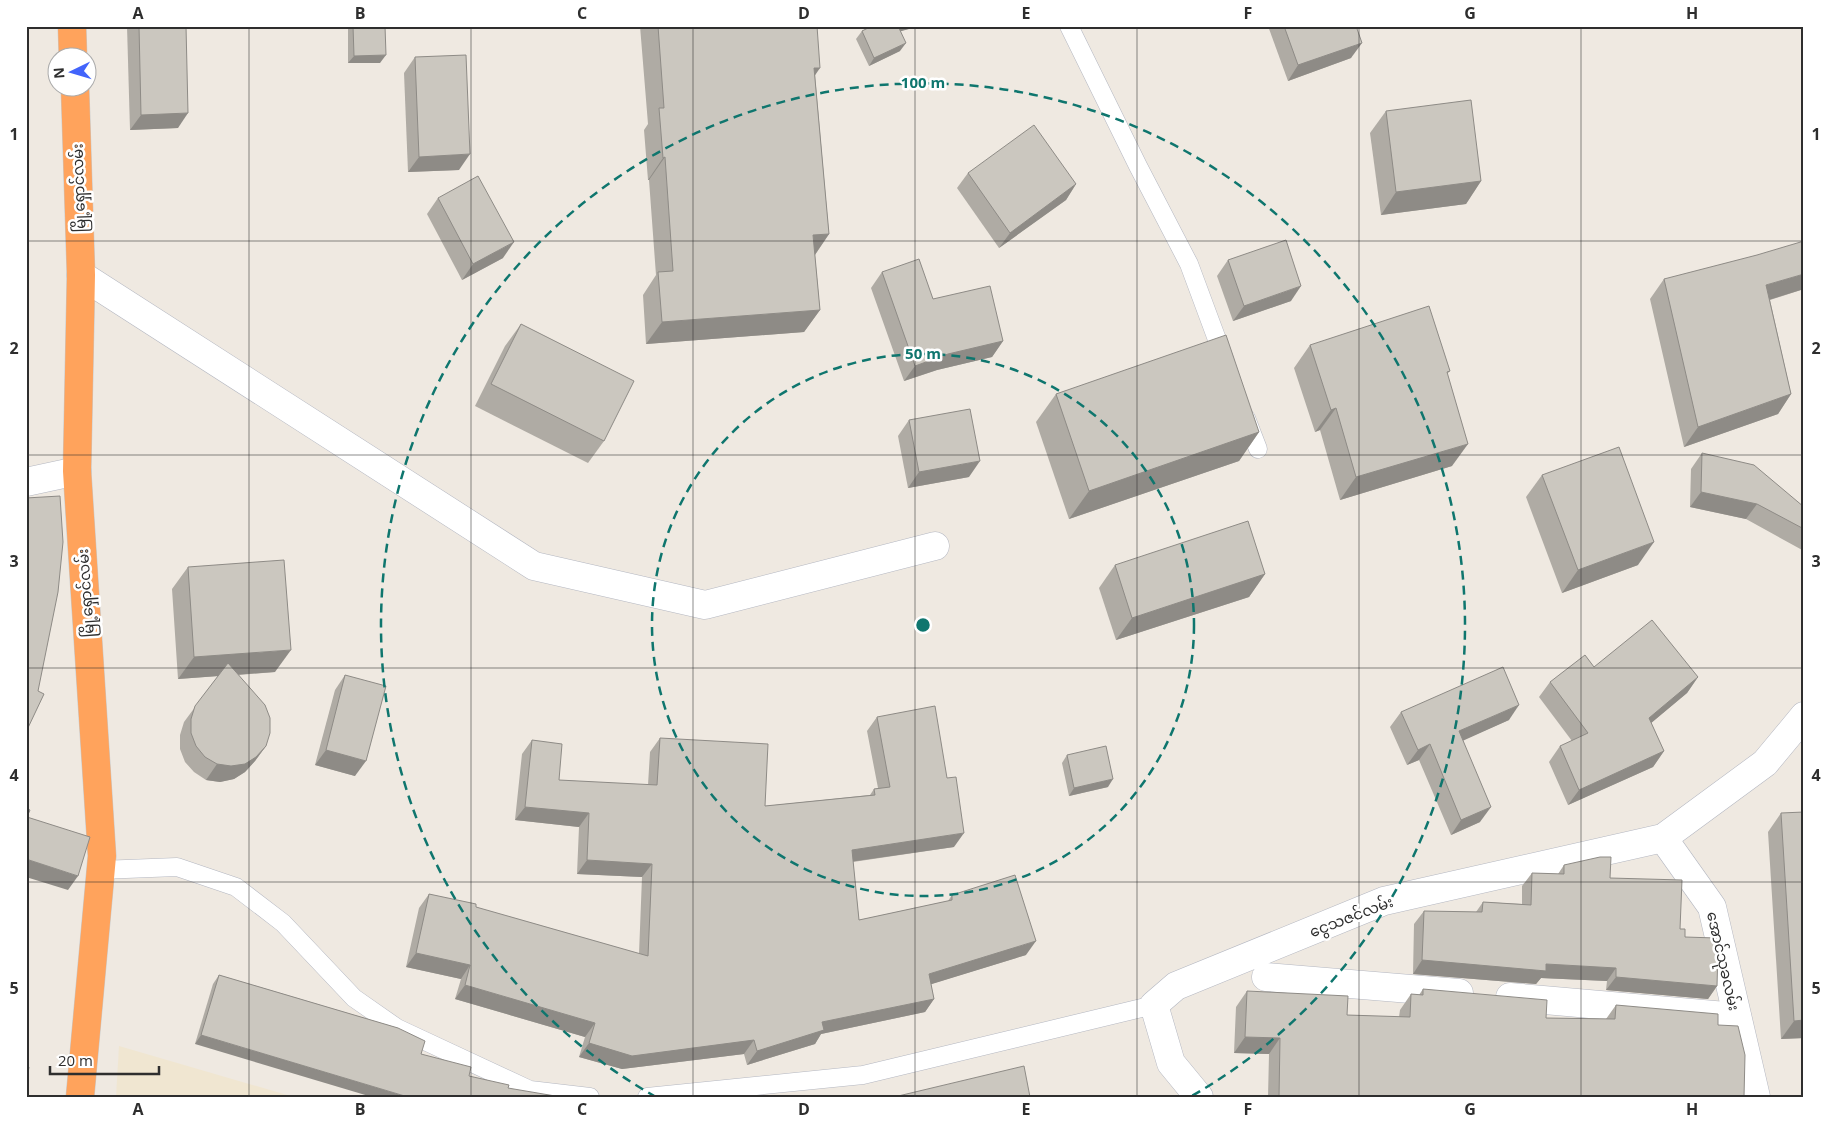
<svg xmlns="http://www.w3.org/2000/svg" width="1830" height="1123" viewBox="0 0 1830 1123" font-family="'Open Sans','Noto Sans Myanmar',sans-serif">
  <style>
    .education { fill: #f0e6d1 }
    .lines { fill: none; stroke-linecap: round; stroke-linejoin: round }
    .lane-casing { stroke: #b4b7c1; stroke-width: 19 }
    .street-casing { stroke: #b4b7c1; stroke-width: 29 }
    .highway-casing { stroke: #c9c9c9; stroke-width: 29 }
    .lane { stroke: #fff; stroke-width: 18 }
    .street { stroke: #fff; stroke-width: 28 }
    .highway { stroke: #ffa35c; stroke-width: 28 }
    .wall { fill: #afaba4 }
    .shaded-wall { fill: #8e8b86 }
    .building { fill: #cbc7bf; stroke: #8e8b86 }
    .grid { fill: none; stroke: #2e2e2e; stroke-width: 1; stroke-opacity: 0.55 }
    .ring { fill: none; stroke: #0f766e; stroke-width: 2.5; stroke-dasharray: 9 6 }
    .labels { text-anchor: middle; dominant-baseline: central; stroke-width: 5; stroke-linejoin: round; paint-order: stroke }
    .street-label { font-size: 15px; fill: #2e2e2e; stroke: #fff }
    .centre { fill: #0f766e; stroke: #fff; stroke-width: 2.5 }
    .ring-label { font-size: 15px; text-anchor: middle; font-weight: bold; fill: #0f766e; stroke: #fff; stroke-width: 5; stroke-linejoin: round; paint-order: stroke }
    .neatline { fill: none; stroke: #2e2e2e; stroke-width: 2 }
    .grid-label { font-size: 16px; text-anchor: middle; font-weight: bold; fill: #2e2e2e }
  </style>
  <rect width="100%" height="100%" fill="#efe9e1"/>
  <!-- education -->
  <polygon class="education" points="119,1046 294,1097 116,1097"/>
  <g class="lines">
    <defs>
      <g id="lane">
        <polyline points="1069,26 1138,166 1189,264 1225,361"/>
        <polyline points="1246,418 1258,449"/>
        <polyline points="100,870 177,867 236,887 283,923 354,998 397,1028 530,1090 590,1097"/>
        <polyline points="647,1097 863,1075 1154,1005"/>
      </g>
      <g id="street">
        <polyline points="81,275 534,566 705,605 935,546"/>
        <polyline points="26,482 77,471"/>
        <polyline points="1663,838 1712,907 1756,1097"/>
        <polyline points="1266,977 1459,993"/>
        <polyline points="1510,997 1737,1017"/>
        <polyline points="1199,1097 1171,1063 1154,1005 1176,986 1384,901 1663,838 1765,763 1804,716"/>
      </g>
      <g id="highway">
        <polyline points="72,26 73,58"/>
        <polyline points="75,88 81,275 77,471 102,856 80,1097"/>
      </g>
    </defs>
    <!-- lane casing -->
    <use href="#lane" class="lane-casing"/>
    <!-- street casing -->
    <use href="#street" class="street-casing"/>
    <!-- highway casing -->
    <use href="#highway" class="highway-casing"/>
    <!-- lane -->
    <use href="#lane" class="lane"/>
    <!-- street -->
    <use href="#street" class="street"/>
    <!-- highway -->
    <use href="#highway" class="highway"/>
  </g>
  <!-- wall -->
  <g class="wall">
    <polygon points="127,26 186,26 178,128 130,130"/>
    <polygon points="350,26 385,26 380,63 348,63 348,29"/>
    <polygon points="640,26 817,26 815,75 829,234 815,255 820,310 804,332 646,344 643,295 656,275 649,180 648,180 644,130 648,124"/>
    <polygon points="872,26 920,26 900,31 900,51 869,66 856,39 862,31"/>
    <polygon points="1268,26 1356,26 1351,58 1288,81"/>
    <polygon points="415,57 459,170 408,172 404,73"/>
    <polygon points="1386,111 1481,181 1466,204 1381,215 1370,133"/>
    <polygon points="968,173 1076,184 1066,200 999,248 957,188"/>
    <polygon points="438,198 503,258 462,280 427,214"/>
    <polygon points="1228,260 1291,301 1233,321 1217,276"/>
    <polygon points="882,272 933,299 1003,341 992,357 937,370 904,381 871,288"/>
    <polygon points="1664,279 1804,289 1770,300 1791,394 1778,414 1684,447 1650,299"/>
    <polygon points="521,324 604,441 588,463 475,406 505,346"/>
    <polygon points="1310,345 1450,371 1447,374 1452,466 1340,500 1320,430 1315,432 1294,368"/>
    <polygon points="1056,394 1259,432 1239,461 1069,519 1036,422"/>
    <polygon points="909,420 969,477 908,488 898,436"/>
    <polygon points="1702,453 1804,507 1804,551 1746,519 1690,507 1691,469"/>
    <polygon points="1542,475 1638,565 1562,593 1526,497"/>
    <polygon points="1115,565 1265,574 1249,597 1116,640 1099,588"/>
    <polygon points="188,567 275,672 239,675 266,746 255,761 245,772 234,779 220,782 206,780 194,772 185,762 180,749 180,735 184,722 218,676 178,679 172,589"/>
    <polygon points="1594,667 1698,677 1687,693 1651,723 1664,751 1653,767 1568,805 1549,762 1560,746 1572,741 1539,697 1550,682"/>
    <polygon points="345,675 355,776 315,765 335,690"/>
    <polygon points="1401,712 1509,720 1463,740 1480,822 1451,835 1419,760 1407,765 1390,727"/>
    <polygon points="877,717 954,847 853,862 859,920 948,901 952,895 1026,955 931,984 934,999 925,1012 821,1034 815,1044 747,1065 744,1054 622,1069 579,1057 585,1037 455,999 461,979 406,967 419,908 429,894 639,954 642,877 577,874 579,827 515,820 522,754 532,740 559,780 648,785 650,752 660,738 765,806 870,795 874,789 878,788 867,731"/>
    <polygon points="1067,755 1108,787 1069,796 1062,763"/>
    <polygon points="1781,813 1804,1038 1781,1039 1768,832"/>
    <polygon points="1564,865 1610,878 1680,929 1717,986 1708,999 1606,990 1607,981 1541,978 1536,984 1413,974 1414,924 1424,911 1476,912 1483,902 1522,904 1522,886 1532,873 1558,874"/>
    <polygon points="219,975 398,1028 195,1044 213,984"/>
    <polygon points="1423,989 1546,1018 1606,1019 1616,1005 1718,1025 1744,1097 1268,1097 1269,1054 1234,1053 1236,1007 1247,991 1347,1015 1399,1017 1400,1010 1411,994 1419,995"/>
  </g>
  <!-- shaded-wall -->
  <g class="shaded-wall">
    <polygon points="902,26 920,26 898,32"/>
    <polygon points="906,43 900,51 869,66 874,58"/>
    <polygon points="1362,43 1351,58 1288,81 1298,65"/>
    <polygon points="386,55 380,63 348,63 354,56"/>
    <polygon points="814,68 820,68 805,90"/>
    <polygon points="188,113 178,128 130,130 141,115"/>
    <polygon points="470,154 459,170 408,172 419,157"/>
    <polygon points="665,157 649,180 648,180 663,158"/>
    <polygon points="1481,181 1466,204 1381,215 1396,192"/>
    <polygon points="1076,184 1066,200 999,248 1010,233"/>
    <polygon points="829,234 814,256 813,235"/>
    <polygon points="514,242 503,258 462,280 473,264"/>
    <polygon points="1804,274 1804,289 1752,305 1766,285"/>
    <polygon points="1301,286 1291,301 1233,321 1244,306"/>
    <polygon points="820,310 804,332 646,344 662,322"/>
    <polygon points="1003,341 992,357 937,370 904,381 915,366 948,354"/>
    <polygon points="1791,394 1778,414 1684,447 1698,427"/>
    <polygon points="1336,408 1320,430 1315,432 1331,410"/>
    <polygon points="1259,432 1239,461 1069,519 1089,491"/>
    <polygon points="1468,444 1452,466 1340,500 1356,477"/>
    <polygon points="980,461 969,477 908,488 919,472"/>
    <polygon points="1701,492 1757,504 1746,519 1690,507"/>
    <polygon points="1654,542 1638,565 1562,593 1578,570"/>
    <polygon points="1265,574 1249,597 1116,640 1132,618"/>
    <polygon points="291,650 275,672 178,679 194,657"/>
    <polygon points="1698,677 1687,693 1638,734 1649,718"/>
    <polygon points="1519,705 1509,720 1449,747 1459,731"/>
    <polygon points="1430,744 1419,760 1407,765 1418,750"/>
    <polygon points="266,746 255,761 245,772 234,779 220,782 206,780 217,764"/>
    <polygon points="326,750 366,761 355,776 315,765"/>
    <polygon points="1664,751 1653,767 1568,805 1579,790"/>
    <polygon points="1113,779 1108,787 1069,796 1074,788"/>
    <polygon points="525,807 589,813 579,827 515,820"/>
    <polygon points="1491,807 1480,822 1451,835 1461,820"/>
    <polygon points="964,833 954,847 842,863 852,850"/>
    <polygon points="26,859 78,876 68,890 26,877"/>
    <polygon points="587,860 652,864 642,877 577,874"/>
    <polygon points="1036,941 1026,955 919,988 929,974"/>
    <polygon points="416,953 470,965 461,979 406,967"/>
    <polygon points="1422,960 1546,964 1616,968 1607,981 1541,978 1536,984 1413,974"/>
    <polygon points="1616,977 1717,986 1708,999 1606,990"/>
    <polygon points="465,985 595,1023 585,1037 455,999"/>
    <polygon points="934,999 925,1012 821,1034 815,1044 747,1065 757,1051 822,1022"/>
    <polygon points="1804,1020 1804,1038 1781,1039 1794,1021"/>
    <polygon points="201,1035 408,1097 372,1097 195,1044"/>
    <polygon points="1245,1037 1280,1038 1269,1054 1234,1053"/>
    <polygon points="754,1040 744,1054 622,1069 579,1057 589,1043"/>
  </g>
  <!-- building -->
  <g class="building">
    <polygon points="139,26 186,26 188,113 141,115"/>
    <polygon points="353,26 385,26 386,55 354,56"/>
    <polygon points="658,26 817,26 820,68 814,68 829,234 813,235 820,310 662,322 658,272 673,271 665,157 663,158 659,108 664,108"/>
    <polygon points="872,26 898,26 906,43 874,58 862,31"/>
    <polygon points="1284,26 1356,26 1362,43 1298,65"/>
    <polygon points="466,55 470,154 419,157 415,57"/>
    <polygon points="1471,100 1481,181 1396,192 1386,111"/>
    <polygon points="1034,125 1076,184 1010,233 968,173"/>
    <polygon points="478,176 514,242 473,264 438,198"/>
    <polygon points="1286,240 1301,286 1244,306 1228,260"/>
    <polygon points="1804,241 1804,274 1766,285 1791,394 1698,427 1664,279 1757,255"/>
    <polygon points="919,259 933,299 990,286 1003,341 948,354 915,366 882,272"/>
    <polygon points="1429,306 1450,371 1447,372 1468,444 1356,477 1336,408 1331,410 1310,345"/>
    <polygon points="521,324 634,381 604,441 491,384"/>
    <polygon points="1226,335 1259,432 1089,491 1056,394"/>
    <polygon points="970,409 980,461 919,472 909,420"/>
    <polygon points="1619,447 1654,542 1578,570 1542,475"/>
    <polygon points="1702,453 1754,465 1804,507 1804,529 1757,504 1701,492"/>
    <polygon points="60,496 63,542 58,592 38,691 44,694 26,732 26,498"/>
    <polygon points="1248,521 1265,574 1132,618 1115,565"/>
    <polygon points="284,560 291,650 194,657 188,567"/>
    <polygon points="1652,620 1698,677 1649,718 1664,751 1579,790 1560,746 1588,733 1550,682 1585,655 1594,667"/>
    <polygon points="228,663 265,705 270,718 270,733 266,746 256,757 245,764 231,766 217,764 205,757 196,746 191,733 191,719 195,706"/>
    <polygon points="1503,667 1519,705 1459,731 1491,807 1461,820 1430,744 1418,750 1401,712"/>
    <polygon points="345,675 386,686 366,761 326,750"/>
    <polygon points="935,706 947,778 956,777 964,833 852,850 859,920 952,900 952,895 1015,875 1036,941 929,974 934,999 822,1022 824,1030 757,1051 754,1040 632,1056 589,1043 595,1023 465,985 470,965 416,953 429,894 476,904 476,907 648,956 652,864 587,860 589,813 525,807 532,740 562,744 559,780 657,785 660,738 768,744 765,806 875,795 874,789 890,787 877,717"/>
    <polygon points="1106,746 1113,779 1074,788 1067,755"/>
    <polygon points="26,808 30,810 27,817 90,837 78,876 26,859"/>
    <polygon points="1804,812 1804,1020 1794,1021 1781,813"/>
    <polygon points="1600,857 1611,857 1610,878 1682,880 1680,929 1685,929 1685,937 1716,938 1718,950 1717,986 1616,977 1616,968 1546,964 1546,971 1422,960 1424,911 1482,912 1483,902 1531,905 1532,873 1564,874 1564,865"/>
    <polygon points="219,975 398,1028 425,1041 421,1054 471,1067 469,1076 509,1085 508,1088 561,1097 408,1097 201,1035"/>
    <polygon points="1423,989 1547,1000 1546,1018 1615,1019 1616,1005 1718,1014 1718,1025 1738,1026 1745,1055 1744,1097 1279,1097 1280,1038 1245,1037 1247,991 1348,996 1347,1015 1410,1017 1411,994 1423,995"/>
    <polygon points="26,1066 29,1067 26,1085"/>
    <polygon points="1024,1066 1030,1097 894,1097"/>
  </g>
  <!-- grid -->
  <path class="grid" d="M 249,26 L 249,1097M 471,26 L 471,1097M 693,26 L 693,1097M 915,26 L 915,1097M 1137,26 L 1137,1097M 1359,26 L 1359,1097M 1581,26 L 1581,1097M 26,241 L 1804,241M 26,455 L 1804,455M 26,668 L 1804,668M 26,882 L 1804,882"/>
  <!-- distance rings -->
  <g class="ring">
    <circle cx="923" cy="625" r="271"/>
    <path d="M656 1097A542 542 0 1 1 1190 1097"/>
  </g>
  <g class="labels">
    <!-- street labels -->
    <g class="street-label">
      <text transform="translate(78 188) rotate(-92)">မြို့ရှောင်လမ်း</text>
      <text transform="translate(85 593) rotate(-94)">မြို့ရှောင်လမ်း</text>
      <text transform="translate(1351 916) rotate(-21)">ငွေသဇင်လမ်း</text>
      <text transform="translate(1724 961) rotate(77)">အောင်သုခလမ်း</text>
    </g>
  </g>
  <circle cx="923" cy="625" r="8" class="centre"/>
  <g class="ring-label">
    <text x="923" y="88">100 m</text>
    <text x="923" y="359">50 m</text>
  </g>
  <!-- border -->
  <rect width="1830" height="1123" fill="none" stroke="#ffffff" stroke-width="55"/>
  <!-- north arrow -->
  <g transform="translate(72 72) rotate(265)"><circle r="24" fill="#ffffff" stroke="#ababab"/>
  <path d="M0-4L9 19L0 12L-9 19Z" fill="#4264fb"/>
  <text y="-8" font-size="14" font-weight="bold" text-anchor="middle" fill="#2e2e2e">N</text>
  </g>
  <!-- scale -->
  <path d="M50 1066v8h109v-8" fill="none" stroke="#2e2e2e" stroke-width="2.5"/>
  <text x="58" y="1066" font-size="15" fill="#2e2e2e" stroke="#ffffff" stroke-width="4" paint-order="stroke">20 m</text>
  <rect x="28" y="28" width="1774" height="1068" class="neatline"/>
  <g class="grid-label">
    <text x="138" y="19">A</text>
    <text x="360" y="19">B</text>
    <text x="582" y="19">C</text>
    <text x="804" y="19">D</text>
    <text x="1026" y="19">E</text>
    <text x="1248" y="19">F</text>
    <text x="1470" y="19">G</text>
    <text x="1692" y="19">H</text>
    <text x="14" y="140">1</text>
    <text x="1816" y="140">1</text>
    <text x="14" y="354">2</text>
    <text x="1816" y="354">2</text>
    <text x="14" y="567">3</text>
    <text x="1816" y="567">3</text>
    <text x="14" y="781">4</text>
    <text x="1816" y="781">4</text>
    <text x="14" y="994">5</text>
    <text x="1816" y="994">5</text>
    <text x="138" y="1115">A</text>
    <text x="360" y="1115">B</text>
    <text x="582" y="1115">C</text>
    <text x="804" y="1115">D</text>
    <text x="1026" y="1115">E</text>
    <text x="1248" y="1115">F</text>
    <text x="1470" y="1115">G</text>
    <text x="1692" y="1115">H</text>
  </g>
</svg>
